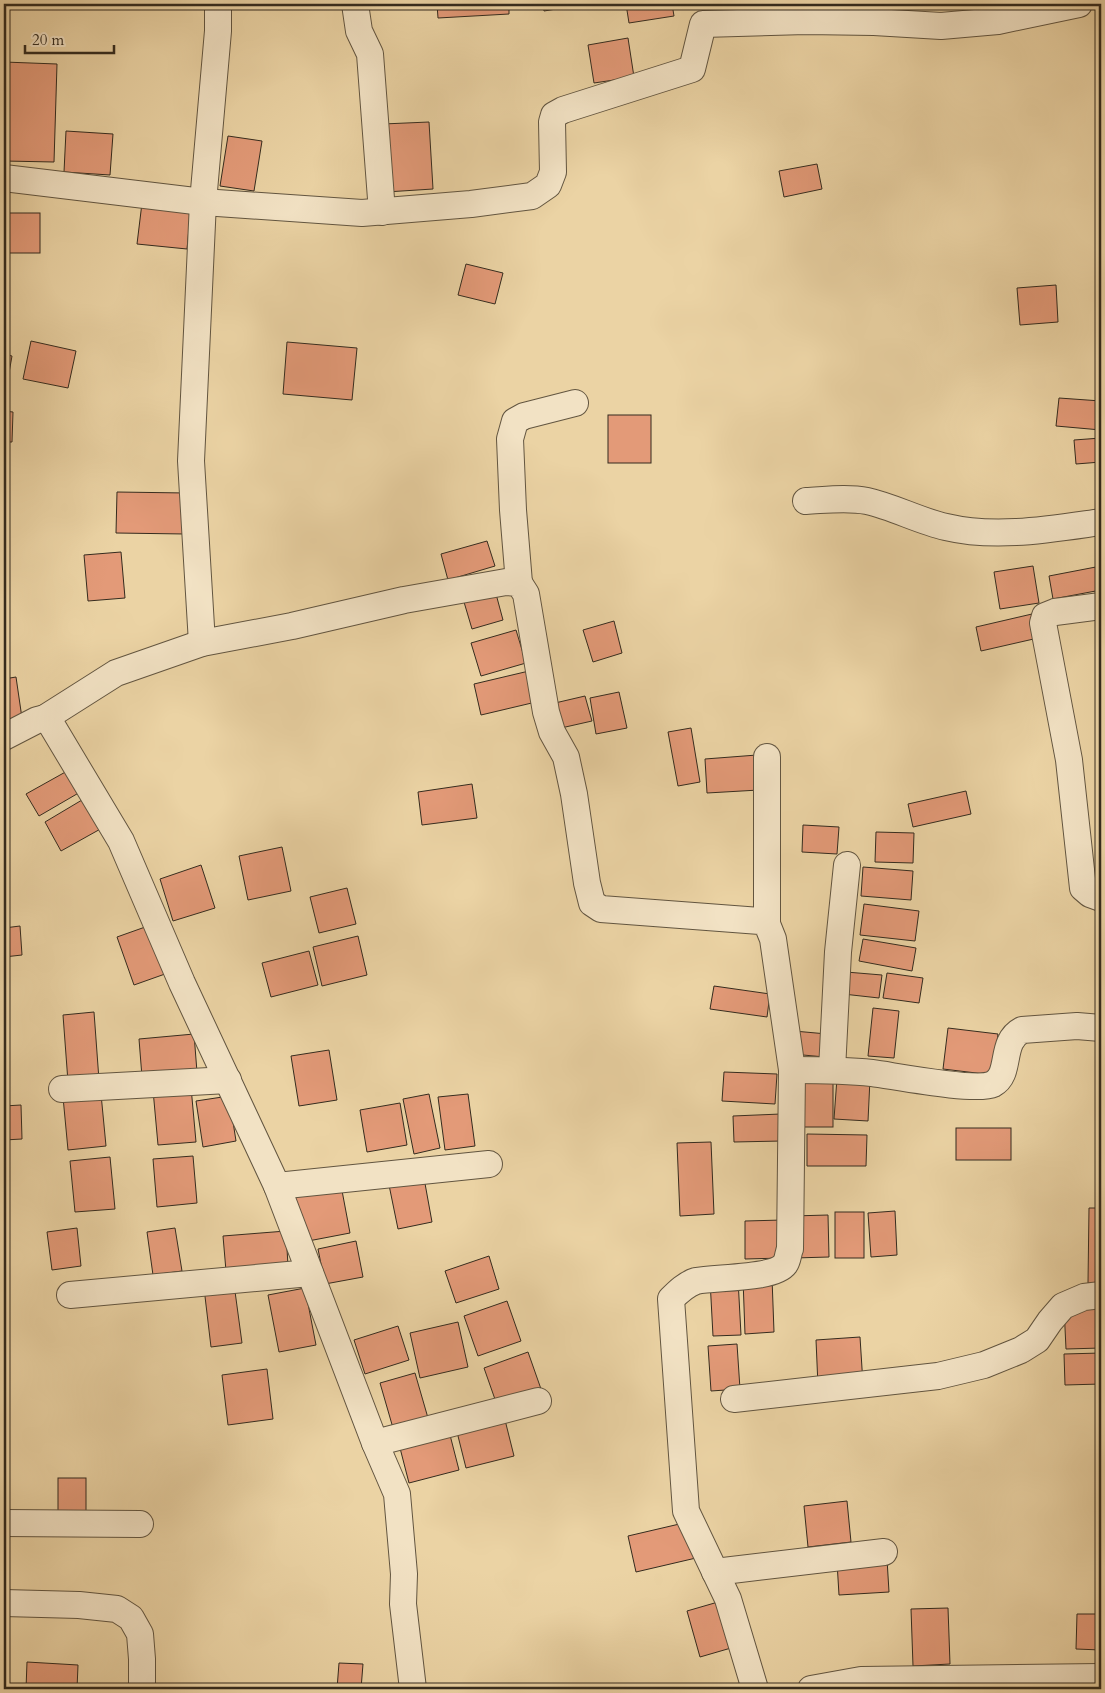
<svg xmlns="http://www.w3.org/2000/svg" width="1105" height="1693" viewBox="0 0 1105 1693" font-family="Cardo,serif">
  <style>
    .building { fill: #e39a78; stroke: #342b1e }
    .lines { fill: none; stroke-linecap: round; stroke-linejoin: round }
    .street-casing { stroke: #625540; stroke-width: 28 }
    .street { stroke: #f2e2c4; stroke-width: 26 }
  </style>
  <rect width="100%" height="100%" fill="#ebd3a4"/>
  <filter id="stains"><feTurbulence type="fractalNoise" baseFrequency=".004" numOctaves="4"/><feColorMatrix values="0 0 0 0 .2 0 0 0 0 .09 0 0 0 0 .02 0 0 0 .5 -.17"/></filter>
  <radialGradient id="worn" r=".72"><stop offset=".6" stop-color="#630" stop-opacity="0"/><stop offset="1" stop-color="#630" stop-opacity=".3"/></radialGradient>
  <!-- building -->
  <g class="building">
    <polygon points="437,4 509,4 509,14 438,18"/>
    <polygon points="543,4 587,4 544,11"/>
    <polygon points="626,4 672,4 674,16 629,23"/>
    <polygon points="628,38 634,77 594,83 588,45"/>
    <polygon points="4,62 57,64 54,162 4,161"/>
    <polygon points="429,122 433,189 386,192 383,124"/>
    <polygon points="66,131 113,134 110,175 64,172"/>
    <polygon points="228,136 262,141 254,191 220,186"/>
    <polygon points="817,164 822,189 784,197 779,171"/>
    <polygon points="142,203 191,208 187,249 137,244"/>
    <rect x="7" y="213" width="33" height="40"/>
    <polygon points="466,264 503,273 495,304 458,295"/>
    <polygon points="1056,285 1058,322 1020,325 1017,288"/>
    <polygon points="31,341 76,351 68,388 23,379"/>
    <polygon points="287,342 357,348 352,400 283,394"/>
    <polygon points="4,354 12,356 4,401"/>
    <polygon points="1059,398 1101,401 1101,430 1056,426"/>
    <polygon points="4,411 13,412 12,442 4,442"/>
    <rect x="608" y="415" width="43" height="48"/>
    <polygon points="1101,438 1101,462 1076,464 1074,440"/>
    <polygon points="117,492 186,493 185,534 116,533"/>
    <polygon points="487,541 495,566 448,580 441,554"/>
    <polygon points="121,552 125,598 88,601 84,555"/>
    <polygon points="1033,566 1039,603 1000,609 994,572"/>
    <polygon points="1101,566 1101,590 1053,599 1049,576"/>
    <polygon points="496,594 503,620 472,629 464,602"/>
    <polygon points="1032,614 1038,638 981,651 976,627"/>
    <polygon points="614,621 622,653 593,662 583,630"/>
    <polygon points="516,630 526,663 481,676 471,643"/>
    <polygon points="529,671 536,702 481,715 474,684"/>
    <polygon points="16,677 23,725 4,727 4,679"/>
    <polygon points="619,692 627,728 596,734 590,698"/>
    <polygon points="585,696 592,721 561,728 555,703"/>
    <polygon points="691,728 700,782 678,786 668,732"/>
    <polygon points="757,755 759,790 707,793 705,759"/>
    <polygon points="69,770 82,791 39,816 26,794"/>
    <polygon points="472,784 477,818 422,825 418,792"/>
    <polygon points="966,791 971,814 913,827 908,804"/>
    <polygon points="87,797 104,827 61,851 45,822"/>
    <polygon points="803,825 839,827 837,854 802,852"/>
    <polygon points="876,832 914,833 913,863 875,862"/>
    <polygon points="282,847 291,891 248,900 239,856"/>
    <polygon points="201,865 215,908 173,921 160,879"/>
    <polygon points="863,867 913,871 911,900 861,896"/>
    <polygon points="347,888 356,924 319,933 310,897"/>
    <polygon points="864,904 919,911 915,941 860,935"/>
    <polygon points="1101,914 1101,949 1097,949 1096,915"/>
    <polygon points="20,926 22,955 4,957 4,928"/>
    <polygon points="148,926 165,974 134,985 117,937"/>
    <polygon points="358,936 367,975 322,986 313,947"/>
    <polygon points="863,939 916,948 912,971 859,961"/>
    <polygon points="309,951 318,985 271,997 262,963"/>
    <polygon points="846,972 882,975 879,998 843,994"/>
    <polygon points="887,973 923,978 919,1003 883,998"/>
    <polygon points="714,986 770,994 767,1017 710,1009"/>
    <polygon points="873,1008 899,1011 894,1058 868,1056"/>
    <polygon points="94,1012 99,1080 68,1082 63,1015"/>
    <polygon points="948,1028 998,1034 993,1075 943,1069"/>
    <polygon points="794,1031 827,1034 825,1057 792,1054"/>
    <polygon points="194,1034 197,1072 142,1077 139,1039"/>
    <polygon points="329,1050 337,1100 299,1106 291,1056"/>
    <polygon points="724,1072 777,1074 775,1104 722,1101"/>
    <rect x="800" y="1072" width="33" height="55"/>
    <polygon points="837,1078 870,1079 868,1121 834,1119"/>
    <polygon points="191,1087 196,1142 158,1145 153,1090"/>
    <polygon points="101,1094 106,1146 68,1150 63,1097"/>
    <polygon points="429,1094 440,1148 414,1154 403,1099"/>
    <polygon points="468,1094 475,1146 445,1150 438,1097"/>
    <polygon points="229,1096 236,1141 203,1147 196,1101"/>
    <polygon points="400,1103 407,1145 367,1152 360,1110"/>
    <polygon points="21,1105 22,1139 4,1140 4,1106"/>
    <polygon points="781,1114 782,1141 734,1142 733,1116"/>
    <rect x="956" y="1128" width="55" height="32"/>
    <polygon points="807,1134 867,1135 866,1166 807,1166"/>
    <polygon points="711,1142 714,1214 680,1216 677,1143"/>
    <polygon points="193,1156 197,1203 157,1207 153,1159"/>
    <polygon points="110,1157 115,1209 75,1212 70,1161"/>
    <polygon points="424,1178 432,1222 398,1229 389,1185"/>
    <polygon points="340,1180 350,1233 303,1242 293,1189"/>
    <polygon points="1089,1208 1101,1208 1101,1283 1088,1283"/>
    <polygon points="895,1211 897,1255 871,1257 868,1213"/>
    <rect x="835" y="1212" width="29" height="46"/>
    <polygon points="828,1215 829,1257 794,1258 792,1216"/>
    <polygon points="783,1220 783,1258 745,1259 745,1221"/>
    <polygon points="77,1228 81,1266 52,1270 47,1232"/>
    <polygon points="175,1228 182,1271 153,1275 147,1232"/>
    <polygon points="286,1231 288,1266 226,1271 223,1236"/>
    <polygon points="356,1241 363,1277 325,1284 318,1249"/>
    <polygon points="489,1256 499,1289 456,1303 445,1271"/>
    <polygon points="772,1278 774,1332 745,1334 743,1279"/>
    <polygon points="738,1279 741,1335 713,1336 710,1280"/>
    <polygon points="234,1284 242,1343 211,1347 204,1288"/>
    <polygon points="305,1288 316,1345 279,1352 268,1295"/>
    <polygon points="507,1301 521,1341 478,1356 464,1316"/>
    <polygon points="1101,1305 1101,1348 1066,1349 1064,1307"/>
    <polygon points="458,1322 468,1367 420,1378 410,1333"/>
    <polygon points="398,1326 409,1360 365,1374 354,1340"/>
    <polygon points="860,1337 863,1384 818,1386 816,1340"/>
    <polygon points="737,1344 740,1389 711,1391 708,1346"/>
    <polygon points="528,1352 541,1389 497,1405 484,1368"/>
    <polygon points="1101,1353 1101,1384 1065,1385 1064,1354"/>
    <polygon points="267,1369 273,1419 228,1425 222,1375"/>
    <polygon points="415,1373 428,1418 393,1428 380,1383"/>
    <polygon points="505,1420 514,1456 466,1468 457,1432"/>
    <polygon points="450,1435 459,1470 409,1483 400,1448"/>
    <rect x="58" y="1478" width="28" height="33"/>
    <polygon points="847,1501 851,1542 808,1547 804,1506"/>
    <polygon points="688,1522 696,1558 636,1572 628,1536"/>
    <polygon points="887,1559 889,1592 839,1595 837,1562"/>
    <polygon points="718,1602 731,1648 700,1657 687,1611"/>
    <polygon points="948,1608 950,1664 913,1666 911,1609"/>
    <polygon points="1077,1614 1101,1614 1101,1650 1076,1649"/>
    <polygon points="27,1662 78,1665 77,1689 26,1689"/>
    <polygon points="339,1663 363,1664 361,1689 337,1689"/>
  </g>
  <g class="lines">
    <defs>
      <g id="street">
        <polyline points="355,4 359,31 370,54 382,212"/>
        <polyline points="4,178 203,202 362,213 471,204 532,196 548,185 553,172 552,122 554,115 563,110 692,69 703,24 806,21 874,22 941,26 998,21 1079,4"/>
        <path d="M 806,501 C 826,500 847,497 867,501 C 894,507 919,521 946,527 C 996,539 1051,529 1101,522"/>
        <polyline points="519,583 513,510 510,439 515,421 524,416 575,403"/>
        <polyline points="1101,606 1055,612 1045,616 1043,623 1069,760 1083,888 1090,894 1101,898"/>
        <polyline points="202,643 191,461 203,202 218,31 218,4"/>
        <path d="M 45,718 L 116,673 L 202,643 L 292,626 L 404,600 L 506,582 L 519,583 L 526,594 L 546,712 L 552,732 L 566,757 L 574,794 L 587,883 L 592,903 L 601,909 L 760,921 L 767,924 L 773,939 L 792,1070 L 790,1249 C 788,1253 788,1260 785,1264 C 774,1279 715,1277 696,1281 C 686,1284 678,1292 671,1299 L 686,1511 L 728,1599 L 755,1689"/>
        <polyline points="4,737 37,720 45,718 51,724 121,841 182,983 277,1186 375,1443 397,1494 404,1574 403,1604 413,1689"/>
        <polyline points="767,757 767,924"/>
        <path d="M 792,1070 C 818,1070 845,1070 872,1073 C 895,1076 976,1092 993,1084 C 1012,1074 999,1042 1022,1030 L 1077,1026 L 1101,1028"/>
        <polyline points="832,1070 838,952 847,865"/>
        <polyline points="62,1089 228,1080"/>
        <polyline points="277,1186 489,1164"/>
        <polyline points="70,1295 310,1273"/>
        <polyline points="734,1399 938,1376 984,1365 1021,1350 1037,1340 1050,1321 1063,1306 1084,1297 1101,1295"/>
        <polyline points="375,1443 538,1401"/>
        <polyline points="4,1523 140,1524"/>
        <polyline points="715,1572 884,1552"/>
        <polyline points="4,1603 79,1605 117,1609 131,1618 140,1634 142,1659 142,1689"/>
        <polyline points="811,1689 861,1680 1101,1677"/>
      </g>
    </defs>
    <!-- street casing -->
    <use href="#street" class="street-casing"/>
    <!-- street -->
    <use href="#street" class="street"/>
  </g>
  <!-- margin -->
  <rect width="1105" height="1693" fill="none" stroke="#ebd3a4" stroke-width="20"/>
  <rect x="5" y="5" width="1095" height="1683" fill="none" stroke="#342b1e" stroke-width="2.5"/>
  <rect x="10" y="10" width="1085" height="1673" fill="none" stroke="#342b1e"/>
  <!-- scale -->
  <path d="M25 45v8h89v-8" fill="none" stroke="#342b1e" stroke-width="2.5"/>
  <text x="32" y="45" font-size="15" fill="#342b1e" stroke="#f2e2c4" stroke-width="4" paint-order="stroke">20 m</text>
  <rect width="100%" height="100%" filter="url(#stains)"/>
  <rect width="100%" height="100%" fill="url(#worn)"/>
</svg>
